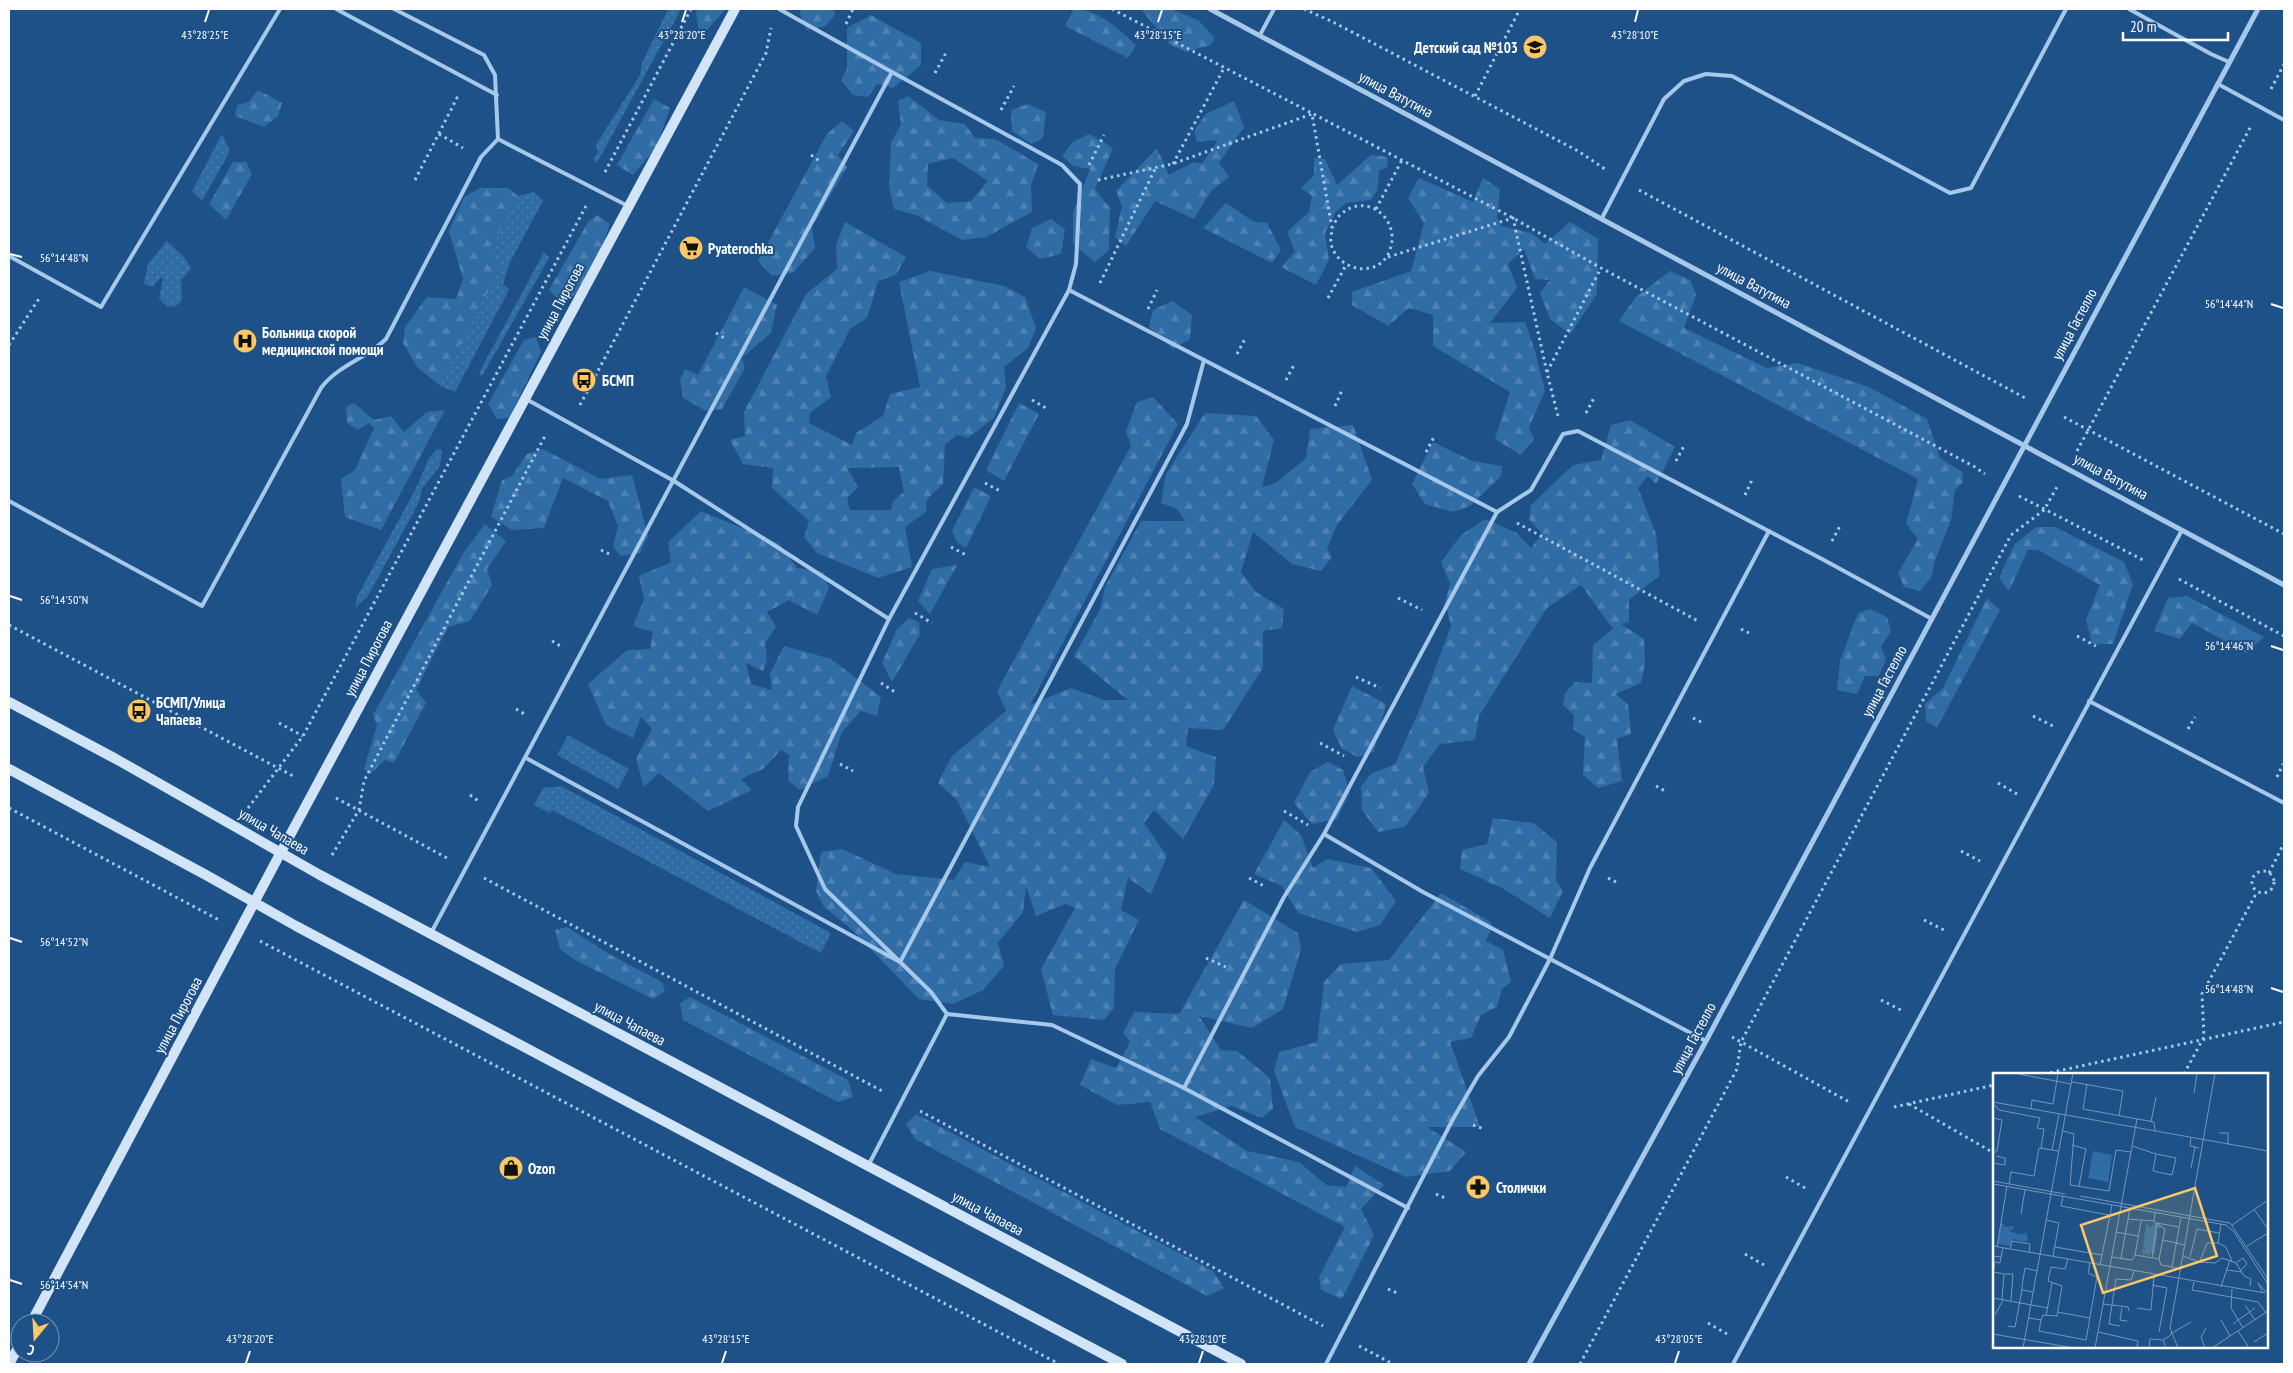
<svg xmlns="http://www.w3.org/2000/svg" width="2293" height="1373" viewBox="0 0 2293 1373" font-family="'PT Sans Narrow',sans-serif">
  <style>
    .grass { fill: url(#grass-dots) }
    .forest { fill: url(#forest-firs); fill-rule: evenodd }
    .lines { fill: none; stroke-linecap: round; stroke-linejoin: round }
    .path { stroke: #a6c9eb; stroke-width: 3; stroke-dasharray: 2.5 4; stroke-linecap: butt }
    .lane { stroke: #a6c9eb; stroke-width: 4 }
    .street { stroke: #a6c9eb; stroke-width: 5 }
    .secondary { stroke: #d2e5f8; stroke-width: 10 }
    .ticks { fill: none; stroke: #fff; stroke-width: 2 }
    .labels { text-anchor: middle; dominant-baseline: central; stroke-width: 4; stroke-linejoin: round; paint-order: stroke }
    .poi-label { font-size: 15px; font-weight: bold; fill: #fff; stroke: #1d5188; text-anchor: start }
    .street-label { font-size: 15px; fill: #fff; stroke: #1d5188 }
    .inset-road { fill: none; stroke: #7797b8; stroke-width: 1 }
    .view { fill: #fbc864; fill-opacity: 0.15; stroke: #fbc864; stroke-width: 2.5 }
    .inset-edge { fill: none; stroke: #fff; stroke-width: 2.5 }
    .ticks-label { font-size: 12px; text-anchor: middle; fill: #fff; stroke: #1d5188; stroke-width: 4; stroke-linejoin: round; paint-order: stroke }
  </style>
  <defs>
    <pattern id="grass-dots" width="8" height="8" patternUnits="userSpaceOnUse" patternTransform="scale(1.25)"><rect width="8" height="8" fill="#306ca5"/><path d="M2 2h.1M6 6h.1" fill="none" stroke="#4f82b2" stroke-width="1.8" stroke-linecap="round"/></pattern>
    <pattern id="forest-firs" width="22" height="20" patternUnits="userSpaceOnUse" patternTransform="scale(1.25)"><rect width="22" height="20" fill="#306ca5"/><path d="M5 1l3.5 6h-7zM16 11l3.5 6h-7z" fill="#4f82b2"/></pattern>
  </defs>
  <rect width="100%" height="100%" fill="#1d5188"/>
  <!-- grass -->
  <g class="grass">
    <polygon points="668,9 681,9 597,163 593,159 598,152 596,145 640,75 642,63"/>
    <polygon points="222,134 230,151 202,201 192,191"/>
    <polygon points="534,192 543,201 509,264 503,284 509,290 455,392 439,385 500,267 490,250 518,196"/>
    <polygon points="167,241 185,258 191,269 181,280 182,300 176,306 167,307 159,298 163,279 161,277 153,287 144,284 148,264"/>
    <polygon points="544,252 549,258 482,376 479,373"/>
    <polygon points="437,449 442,450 440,466 422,489 419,502 368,596 355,608 357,597 416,488 429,458"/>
    <polygon points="568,735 629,769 618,789 557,755"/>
    <polygon points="561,786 831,933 821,953 552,810 550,813 534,805 543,788"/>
  </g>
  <!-- forest -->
  <g class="forest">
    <polygon points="698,9 726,9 705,32 699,33 696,13"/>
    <polygon points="801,9 834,9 835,15 825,26 807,30 800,14"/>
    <path d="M 1074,9 C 1098,9 1119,29 1136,45 L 1128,58 L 1065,26 Z"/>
    <polygon points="1141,9 1171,9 1198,20 1215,38 1211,45 1186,52 1169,44"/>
    <polygon points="871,15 921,43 921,65 893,88 877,84 868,97 853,95 841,80 847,69 847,28"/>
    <polygon points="258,90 282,103 278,116 264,127 235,116 237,105 249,102"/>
    <path d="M 908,96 L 939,120 L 965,124 L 975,138 L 995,139 L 1038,164 L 1031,186 L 1032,212 L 986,237 L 962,240 L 916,215 L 894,209 L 889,187 L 891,143 L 901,124 L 898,101 ZM 953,158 L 988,181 L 971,201 L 947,203 L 927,185 L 928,164 Z"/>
    <polygon points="654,99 670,108 656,148 633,175 617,165"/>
    <polygon points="1234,101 1244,127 1219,163 1229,177 1211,191 1194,219 1155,201 1126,246 1115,237 1122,206 1116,191 1157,148 1169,175 1194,162 1202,164 1218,140 1197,142 1194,131 1206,114"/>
    <polygon points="1028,104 1046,112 1043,138 1031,144 1012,131 1011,110"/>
    <polygon points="842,121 854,131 838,155 847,167 812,227 815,248 793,273 772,276 758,261 827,134"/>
    <polygon points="1089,134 1113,148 1095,189 1110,208 1109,250 1095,262 1073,244 1073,213 1090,169 1073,166 1062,156 1073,142"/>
    <polygon points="1371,155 1388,157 1387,167 1379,171 1377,191 1371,200 1346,203 1335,213 1325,233 1329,260 1316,285 1281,267 1295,252 1287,232 1309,212 1312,196 1301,188 1314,175 1314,158 1325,159 1337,185"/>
    <polygon points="233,162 246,162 252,174 226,220 209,204"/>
    <polygon points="1419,178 1473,202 1483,178 1500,189 1497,217 1501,226 1531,233 1545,244 1570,222 1598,239 1597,294 1570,334 1550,319 1540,293 1550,280 1535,279 1524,249 1508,264 1517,288 1490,323 1525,322 1535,351 1545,391 1529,427 1534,439 1521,455 1495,439 1510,392 1433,346 1433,315 1409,308 1388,326 1352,305 1352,292 1411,271 1424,223 1408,198"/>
    <polygon points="480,188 508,188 518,196 490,250 501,267 439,385 417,367 403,343 405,327 427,297 456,299 463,279 449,231 464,197"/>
    <polygon points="1226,203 1254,222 1267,223 1281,250 1272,263 1203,228"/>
    <polygon points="597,215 610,224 602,246 575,295 560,301 549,290 588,222"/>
    <polygon points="1051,219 1065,229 1061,254 1040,259 1026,247 1032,228"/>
    <path d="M 845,222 L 906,257 L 896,275 L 878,281 L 867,318 L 850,329 L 826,376 L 831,397 L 810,413 L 809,423 L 852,445 L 856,433 L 883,416 L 890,394 L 920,387 L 899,282 L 930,271 L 1004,286 L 1025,297 L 1036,328 L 1028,348 L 1004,367 L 1006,387 L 994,418 L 968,438 L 957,435 L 945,445 L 943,484 L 927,499 L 926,512 L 905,527 L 912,567 L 878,578 L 817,553 L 804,537 L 809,521 L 772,488 L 773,468 L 743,464 L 730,440 L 745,436 L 744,412 L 806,294 L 837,269 L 836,245 ZM 899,467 L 904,492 L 893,501 L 891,510 L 850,510 L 847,498 L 858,487 L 847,468 Z"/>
    <polygon points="1670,271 1690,280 1696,295 1684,328 1767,368 1797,363 1869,387 1927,419 1940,458 1962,472 1963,482 1955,490 1951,520 1934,563 1932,576 1920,591 1904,587 1898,573 1918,539 1906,524 1918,479 1619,321 1635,298"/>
    <polygon points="744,287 777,305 771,333 742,358 745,368 722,409 706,411 683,398 680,380 685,369 698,375"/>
    <polygon points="1172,301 1192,315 1190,339 1173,349 1149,327 1153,310"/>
    <polygon points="536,337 541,352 509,418 497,419 488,404 524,340"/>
    <polygon points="1153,397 1178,424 1030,705 1071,688 1104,700 1128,700 1074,656 1100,610 1105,587 1141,521 1185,521 1177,509 1161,503 1166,474 1205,413 1256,416 1274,440 1262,487 1276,483 1306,458 1310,429 1353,425 1372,480 1337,525 1327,548 1332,557 1321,571 1292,564 1253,532 1241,572 1256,592 1284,609 1282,628 1263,631 1263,668 1223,730 1188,728 1186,746 1216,757 1214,785 1183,839 1154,810 1144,823 1167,856 1151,894 1128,878 1121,910 1139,920 1115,969 1114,1008 1104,1020 1053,1015 1041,969 1075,908 1066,904 1036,916 1026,886 1023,912 998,943 1004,966 983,990 953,1004 919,999 850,928 824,907 816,891 821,852 842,849 896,874 954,880 965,862 990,867 957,800 938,783 952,756 1006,711 997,691 1131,446 1126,431 1137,402"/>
    <polygon points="354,403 374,420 391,416 404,432 427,412 445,410 381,530 345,517 341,479 355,470 374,428 369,423 358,430 347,423 346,407"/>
    <polygon points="1019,403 1039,414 1004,481 986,470"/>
    <polygon points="1630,420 1675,447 1656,484 1648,476 1638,488 1656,534 1660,575 1629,600 1629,622 1621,624 1644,639 1645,664 1641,683 1615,694 1628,704 1631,734 1617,739 1622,781 1598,788 1583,775 1585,737 1573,729 1574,715 1563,705 1565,693 1575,682 1592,683 1593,645 1613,629 1581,585 1547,608 1479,716 1475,740 1440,744 1423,767 1429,793 1405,827 1378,832 1362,810 1361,786 1371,774 1395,764 1422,704 1451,626 1445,602 1450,584 1441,562 1461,535 1485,519 1517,533 1531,548 1542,534 1529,519 1531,505 1573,465 1601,460 1611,425"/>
    <polygon points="1433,442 1472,461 1502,466 1501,476 1470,506 1453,512 1425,504 1412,484"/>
    <polygon points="543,449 600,479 632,475 648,536 640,553 621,556 613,547 618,526 608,501 563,478 544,528 512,530 491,517 502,480 512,476 527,454"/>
    <polygon points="974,487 991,496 966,548 957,542 952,531"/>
    <polygon points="701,511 780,544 797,568 823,572 829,588 817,615 789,600 767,612 776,627 765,643 767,660 763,671 746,663 751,684 772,690 770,673 784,646 831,659 881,697 877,716 861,711 842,732 828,776 800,790 788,781 789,755 781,750 763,769 741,779 752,790 708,811 659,773 644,787 636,759 652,729 641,717 633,738 606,725 588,684 627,650 650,649 653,632 633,626 644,599 639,576 671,562 668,542"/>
    <polygon points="485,524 506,541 487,569 492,585 470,621 448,627 416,690 426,703 394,763 385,760 370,774 364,769 377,725 373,715 464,552"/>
    <polygon points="2036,527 2055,527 2124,562 2133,584 2113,644 2092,644 2086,620 2100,585 2038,550 2028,550 2009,591 1999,578 2014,545"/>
    <polygon points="957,565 930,614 918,601 932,569"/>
    <polygon points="2187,596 2264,637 2247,653 2192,623 2180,639 2154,631 2168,598"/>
    <polygon points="1987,598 2000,610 1937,728 1926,721 1925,704 1943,688"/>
    <polygon points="1870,609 1887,617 1891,631 1881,647 1886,659 1879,676 1865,676 1857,694 1837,690 1840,661 1858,613"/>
    <polygon points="909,618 919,622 920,634 892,682 882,663 897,629"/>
    <polygon points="1352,686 1386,704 1374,752 1358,757 1342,749 1333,730"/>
    <polygon points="1328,762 1343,770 1350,792 1337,819 1312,824 1294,803 1310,772"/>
    <polygon points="1493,818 1533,823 1557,842 1556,880 1563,891 1550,918 1502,888 1460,869 1462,850 1487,844"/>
    <polygon points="1284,820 1301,835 1313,868 1327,859 1371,868 1396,901 1380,925 1357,932 1298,913 1282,886 1254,874"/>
    <polygon points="1441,893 1492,923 1486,941 1503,950 1511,982 1502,989 1497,1007 1481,1015 1471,1038 1450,1042 1480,1127 1427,1127 1466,1152 1450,1171 1406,1177 1295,1127 1274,1071 1279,1052 1317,1042 1324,982 1341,964 1389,960"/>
    <polygon points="1244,900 1298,933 1301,949 1283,1009 1252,1028 1199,1016 1221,1050 1237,1051 1270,1078 1273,1109 1262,1118 1232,1106 1195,1117 1247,1151 1299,1162 1326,1185 1346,1187 1355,1166 1384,1185 1361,1209 1374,1235 1342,1299 1321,1290 1319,1277 1345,1227 1160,1129 1150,1102 1117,1105 1080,1085 1091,1059 1116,1068 1130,1042 1123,1033 1134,1012 1179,1014"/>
    <polygon points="567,927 609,954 662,982 665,991 653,999 575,960 560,949 555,930"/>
    <polygon points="690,997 848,1080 853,1097 838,1102 683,1020 680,1003"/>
    <polygon points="916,1114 1213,1271 1224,1288 1207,1296 915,1139 906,1124"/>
  </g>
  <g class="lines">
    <!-- path -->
    <g class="path">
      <polyline points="1112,9 1513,218 1601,268 1975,467 1985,474"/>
      <polyline points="1304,9 1333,22 1578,151 1605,169"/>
      <polyline points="846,24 853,9"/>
      <polyline points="935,73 947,51"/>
      <polyline points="2271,89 2284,64"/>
      <polyline points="1475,96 1520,9"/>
      <polyline points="1001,110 1014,86"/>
      <polyline points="439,134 463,148"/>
      <polyline points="811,155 821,162"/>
      <polyline points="1173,164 1224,68"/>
      <polyline points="1089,165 1104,135"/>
      <polyline points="605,172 691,9"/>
      <polyline points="415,180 457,98 455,97"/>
      <path d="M 1098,180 L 1172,164 L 1312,114 L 1332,228 C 1332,233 1330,239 1331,243 C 1334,260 1353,272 1369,268 C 1378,267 1386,260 1389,252 C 1403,220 1366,190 1340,215 C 1337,218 1334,224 1332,228"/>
      <polyline points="1639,190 2027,399"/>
      <polyline points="1376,209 1402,160"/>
      <polyline points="763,246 773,252"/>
      <polyline points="1388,257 1513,218 1547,373 1558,416"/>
      <polyline points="1100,283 1155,169"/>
      <polyline points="1328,298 1346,265"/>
      <polyline points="1148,309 1157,290"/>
      <polyline points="716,333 726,339"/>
      <polyline points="9,345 40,297"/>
      <polyline points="1237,354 1246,337"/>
      <polyline points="1547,372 1601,268"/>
      <polyline points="1286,380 1295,363"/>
      <polyline points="1032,400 1046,408"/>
      <polyline points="580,405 766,53 771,28"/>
      <polyline points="1335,406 1343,388"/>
      <polyline points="1586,413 1595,396"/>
      <polyline points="2064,417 2284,534"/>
      <polyline points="2077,451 2251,126"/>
      <polyline points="1426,452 1434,437"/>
      <polyline points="1676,461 1685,444"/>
      <polyline points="985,483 1002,492"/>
      <polyline points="1745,495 1752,480"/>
      <polyline points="2019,496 2143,560"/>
      <polyline points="1517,523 1698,621"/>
      <polyline points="1832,541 1840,526"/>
      <polyline points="951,547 968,556"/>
      <polyline points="601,550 611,555"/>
      <polyline points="2179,579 2284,636"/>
      <polyline points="1398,598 1422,610"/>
      <polyline points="915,613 932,623"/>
      <polyline points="9,625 295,777"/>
      <polyline points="1741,629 1749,633"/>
      <polyline points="2077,636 2096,646"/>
      <polyline points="552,641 562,647"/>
      <polyline points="1356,677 1380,688"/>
      <polyline points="881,683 895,692"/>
      <polyline points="516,709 526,715"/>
      <polyline points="2033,716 2053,726"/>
      <polyline points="1693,718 1701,722"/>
      <polyline points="279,723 303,736"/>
      <polyline points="2188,729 2195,717"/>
      <polyline points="1320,743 1344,756"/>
      <polyline points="840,764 853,771"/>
      <polyline points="2277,777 2283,764"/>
      <polyline points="1998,783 2017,794"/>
      <polyline points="1656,786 1665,791"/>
      <polyline points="470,795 480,802"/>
      <polyline points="336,798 447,858"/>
      <polyline points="9,808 219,920"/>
      <polyline points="248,808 303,736 586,206"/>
      <polyline points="1284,811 1308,825"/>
      <polyline points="1961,851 1980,861"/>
      <polyline points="332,855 359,810 364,781 546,434"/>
      <circle cx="2263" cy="882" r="11"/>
      <polyline points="2269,873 2284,843"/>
      <polyline points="484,878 884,1092"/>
      <polyline points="1249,878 1266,887"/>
      <polyline points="1608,878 1616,882"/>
      <polyline points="1924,920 1944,930"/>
      <polyline points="260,941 1059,1364"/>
      <polyline points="1206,958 1226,967"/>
      <polyline points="1881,1000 1901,1010"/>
      <polyline points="1732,1037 1851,1103"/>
      <polyline points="2044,1074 2284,1022"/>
      <polyline points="2184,1074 2204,1037 2202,994 2257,892"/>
      <polyline points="1909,1104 1994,1153"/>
      <polyline points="1894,1107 1994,1085"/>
      <polyline points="920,1111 1323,1326"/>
      <polyline points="1473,1125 1484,1129"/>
      <polyline points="1786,1177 1805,1188"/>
      <polyline points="1436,1194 1447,1199"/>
      <polyline points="1745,1254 1764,1265"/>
      <polyline points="1388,1289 1397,1293"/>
      <polyline points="1708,1323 1727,1334"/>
      <polyline points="1359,1346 1393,1364"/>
      <polyline points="1580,1364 1737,1069 1741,1042 2011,535 2044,510 2057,487"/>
    </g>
    <!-- lane -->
    <g class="lane">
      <polyline points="336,9 497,95"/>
      <polyline points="394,9 484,55 495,75 498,139 628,206"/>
      <polyline points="2129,9 2211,54 2229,62"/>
      <polyline points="1260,35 1274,9"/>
      <polyline points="892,72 1062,165 1080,184 1076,264 1069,290"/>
      <polyline points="2218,84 2284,120"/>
      <polyline points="1602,218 1664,99 1684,81 1706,74 1732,76 1950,193 1971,188 2066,9"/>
      <polyline points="9,256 101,307 280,9"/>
      <polyline points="526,399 674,481 889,619"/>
      <path d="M 9,501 L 202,606 L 321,388 C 337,366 367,358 386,339 L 481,157 L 498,139"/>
      <polyline points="2089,701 2284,803"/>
      <polyline points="526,758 900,962 1187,424 1204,360"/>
      <polyline points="1324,834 1423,892 1706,1041"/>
      <polyline points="431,933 892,72 779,9"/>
      <polyline points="947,1014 931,992 825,889 796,826 798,807 889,619 1069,290 1497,512 1531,490 1563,434 1578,431 1822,559 1932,619"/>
      <polyline points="1184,1088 1284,897 1324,834 1497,512"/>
      <polyline points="868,1166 947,1014 1052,1025 1184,1088 1408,1208"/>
      <polyline points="1326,1364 1453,1119 1478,1076 1509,1037 1550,959 1590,868 1769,531"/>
      <polyline points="1733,1364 2182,530"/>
    </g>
    <!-- street -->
    <g class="street">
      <polyline points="1210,9 2284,585"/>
      <polyline points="1529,1364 1706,1041 2258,9"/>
    </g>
    <!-- secondary -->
    <g class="secondary">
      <polyline points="9,702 116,759 320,875 1241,1364"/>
      <polyline points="9,769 206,875 296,926 1122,1364"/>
      <polyline points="31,1323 281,852 735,9"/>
      <polyline points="9,1364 20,1344"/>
    </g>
  </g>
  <!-- ticks -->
  <path class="ticks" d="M 205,22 L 209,10M 682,22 L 686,10M 1158,22 L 1162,10M 1635,22 L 1638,10M 10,254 L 22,257M 2271,304 L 2283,308M 10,596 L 22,600M 2271,646 L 2283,650M 10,938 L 22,942M 2271,988 L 2283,992M 10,1280 L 22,1284M 246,1363 L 250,1351M 722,1363 L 726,1351M 1199,1363 L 1203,1351M 1675,1363 L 1679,1351"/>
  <!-- icons -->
  <defs>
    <symbol id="school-disc" viewBox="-11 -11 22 22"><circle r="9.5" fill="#fbc864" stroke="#1d5188"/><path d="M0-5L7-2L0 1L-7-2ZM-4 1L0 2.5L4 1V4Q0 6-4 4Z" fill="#111"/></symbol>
    <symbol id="supermarket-disc" viewBox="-11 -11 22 22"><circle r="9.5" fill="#fbc864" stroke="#1d5188"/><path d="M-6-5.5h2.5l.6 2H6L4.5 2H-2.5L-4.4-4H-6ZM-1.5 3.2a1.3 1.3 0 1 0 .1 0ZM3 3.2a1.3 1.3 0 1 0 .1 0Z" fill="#111"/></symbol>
    <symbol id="hospital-disc" viewBox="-11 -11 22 22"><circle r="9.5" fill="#fbc864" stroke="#1d5188"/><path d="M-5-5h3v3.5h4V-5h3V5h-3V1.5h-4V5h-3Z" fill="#111"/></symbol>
    <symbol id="bus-disc" viewBox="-11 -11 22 22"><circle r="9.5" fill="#fbc864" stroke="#1d5188"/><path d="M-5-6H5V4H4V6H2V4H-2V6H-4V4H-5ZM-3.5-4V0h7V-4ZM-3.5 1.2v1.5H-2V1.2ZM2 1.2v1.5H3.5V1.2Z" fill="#111"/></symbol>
    <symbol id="shop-disc" viewBox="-11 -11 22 22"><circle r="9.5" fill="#fbc864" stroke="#1d5188"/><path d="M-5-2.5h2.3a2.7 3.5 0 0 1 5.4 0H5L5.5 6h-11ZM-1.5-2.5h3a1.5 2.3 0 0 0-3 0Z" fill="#111"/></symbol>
    <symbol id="pharmacy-disc" viewBox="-11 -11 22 22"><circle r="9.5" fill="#fbc864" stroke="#1d5188"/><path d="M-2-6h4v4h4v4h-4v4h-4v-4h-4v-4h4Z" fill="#111"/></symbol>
  </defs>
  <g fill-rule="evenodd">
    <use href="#school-disc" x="1521" y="33" width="28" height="28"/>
    <use href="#supermarket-disc" x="677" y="234" width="28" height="28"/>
    <use href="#hospital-disc" x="231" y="327" width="28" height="28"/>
    <use href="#bus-disc" x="570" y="366" width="28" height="28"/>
    <use href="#bus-disc" x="125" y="697" width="28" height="28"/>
    <use href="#shop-disc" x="497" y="1154" width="28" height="28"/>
    <use href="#pharmacy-disc" x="1464" y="1173" width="28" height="28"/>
  </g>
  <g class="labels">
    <!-- poi labels -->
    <g class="poi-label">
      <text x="1518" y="47" text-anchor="end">Детский сад №103</text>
      <text x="708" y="248">Pyaterochka</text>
      <text x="262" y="332">Больница скорой<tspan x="262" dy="17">медицинской помощи</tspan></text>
      <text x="602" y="380">БСМП</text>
      <text x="156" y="702">БСМП/Улица<tspan x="156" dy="17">Чапаева</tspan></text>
      <text x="528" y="1168">Ozon</text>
      <text x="1496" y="1187">Столички</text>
    </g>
    <!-- street labels -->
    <g class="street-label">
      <text transform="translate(1396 94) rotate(28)">улица Ватутина</text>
      <text transform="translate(1754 285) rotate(28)">улица Ватутина</text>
      <text transform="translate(560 301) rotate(-62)">улица Пирогова</text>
      <text transform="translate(2074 324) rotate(-62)">улица Гастелло</text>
      <text transform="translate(2111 476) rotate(28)">улица Ватутина</text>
      <text transform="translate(368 658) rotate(-62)">улица Пирогова</text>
      <text transform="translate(1884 681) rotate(-62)">улица Гастелло</text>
      <text transform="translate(274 831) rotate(30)">улица Чапаева</text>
      <text transform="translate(178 1015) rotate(-62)">улица Пирогова</text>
      <text transform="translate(630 1023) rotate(28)">улица Чапаева</text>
      <text transform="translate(1693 1038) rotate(-62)">улица Гастелло</text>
      <text transform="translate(988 1213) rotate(28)">улица Чапаева</text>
    </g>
  </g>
  <!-- overview -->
  <g transform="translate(1993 1073)">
    <rect width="275" height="275" fill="#1d5188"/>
    <path d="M 161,149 L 170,154 L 161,156 L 165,159 L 161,182 L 159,179 L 155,183 L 153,180 L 150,184 L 149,176 L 153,177 L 150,173 L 153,151 L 155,150 L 157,155 ZM 8,150 L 12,151 L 9,154 L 21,153 L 19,158 L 15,154 L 18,159 L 29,162 L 33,159 L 35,166 L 32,169 L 20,166 L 17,173 L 5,171 Z" fill="#306ca5"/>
    <path d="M 100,78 L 119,82 L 115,109 L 95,105 Z" fill="#306ca5"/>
    <path class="inset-road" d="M 26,1 L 78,11M 79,9 L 130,18 L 126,43M 94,11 L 90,36 L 161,49 L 162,58M 201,20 L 204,0M 0,29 L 275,78M 2,32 L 6,37 L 47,45 L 44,55 L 51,56 L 48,75M 38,36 L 39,27 L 60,31 L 65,0M 0,45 L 9,47 L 4,78 L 0,80M 158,49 L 163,24M 70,58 L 81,61 L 77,112 L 116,118 L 123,77 L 138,79M 226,60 L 235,60 L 235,71M 198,64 L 197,73 L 206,75M 79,72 L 93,76 L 86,113M 139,73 L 163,81 L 160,98 L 179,102 L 183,85 L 163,81M 59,77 L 66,41M 0,90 L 12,92 L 12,85 L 3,83M 198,95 L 202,74M 0,108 L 72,121M 0,111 L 233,152 L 241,159 L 275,211M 16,111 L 18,99 L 41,103 L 46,75 L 66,78M 70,123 L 68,133 L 116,142M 87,123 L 237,150 L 275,206M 261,136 L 275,156M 28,141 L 32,117M 135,146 L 161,148 L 162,139M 53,147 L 66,150 L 60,183M 239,152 L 275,127M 123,159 L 145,163M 170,167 L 192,172M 225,170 L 233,174 L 239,188M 0,173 L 272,220M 254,173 L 275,160M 4,174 L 14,113M 62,174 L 109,182M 17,176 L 19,168 L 37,171 L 36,179M 142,182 L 148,148M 0,183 L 8,184 L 10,175M 190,183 L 206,189 L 222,190 L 229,185 L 243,190 L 251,203 L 258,206 L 257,213M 8,184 L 7,190 L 2,189 L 0,199 L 11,201M 118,184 L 139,187 L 142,182 L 166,186 L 172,156 L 161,148M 197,184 L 204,156 L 226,160M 128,185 L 137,135M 159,185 L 164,150 L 186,154M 166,186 L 168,192 L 179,194M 207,188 L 214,170 L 225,170 L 228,151M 243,190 L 250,185 L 254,191 L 248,197M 107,192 L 119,132M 187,196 L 179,194 L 188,144M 234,197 L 249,199M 201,209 L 199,217 L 265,229 L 273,240M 159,212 L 174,215 L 166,259M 228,214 L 237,187M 239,216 L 238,235 L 250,255M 40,219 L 29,217 L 29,213 L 32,195 L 44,198M 270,220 L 265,210 L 273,219M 0,225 L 55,235M 9,226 L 11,201 L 20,201 L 18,228M 110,231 L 135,234 L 136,238M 252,232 L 262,247M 129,235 L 127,247 L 134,248M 144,235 L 158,237 L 161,202M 64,239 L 97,245M 2,242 L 10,227M 53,243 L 59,210M 36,245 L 48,247 L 50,242 L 64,243 L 69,213 L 55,208 L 58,194 L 72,196 L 75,186M 48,247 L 46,258 L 93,267 L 104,204 L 95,200 L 97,190M 228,247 L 237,263M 240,251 L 262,235M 15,253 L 22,254 L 29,217M 127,253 L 116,251 L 123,206 L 138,207 L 141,198M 245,258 L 256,275M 105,259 L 145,268 L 144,275M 0,261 L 81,275M 177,261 L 198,249M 261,269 L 275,260M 30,275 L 80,0M 102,275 L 144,46M 156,275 L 157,266 L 170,267M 173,275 L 170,267 L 178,262M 185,275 L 177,255 L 222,0M 212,275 L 208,264 L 213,255M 219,275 L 275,238"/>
    <path class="view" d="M 202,115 L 224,183 L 110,220 L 88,152 Z"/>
    <rect width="275" height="275" class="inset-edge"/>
  </g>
  <g class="ticks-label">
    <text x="205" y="39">43°28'25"E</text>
    <text x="682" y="39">43°28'20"E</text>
    <text x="1158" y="39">43°28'15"E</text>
    <text x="1635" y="39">43°28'10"E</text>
    <text x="64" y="262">56°14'48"N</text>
    <text x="2229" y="308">56°14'44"N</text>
    <text x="64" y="604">56°14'50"N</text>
    <text x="2229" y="650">56°14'46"N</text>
    <text x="64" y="946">56°14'52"N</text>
    <text x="2229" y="993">56°14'48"N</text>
    <text x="64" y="1289">56°14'54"N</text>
    <text x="250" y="1343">43°28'20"E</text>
    <text x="726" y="1343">43°28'15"E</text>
    <text x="1203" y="1343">43°28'10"E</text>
    <text x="1679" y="1343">43°28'05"E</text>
  </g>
  <!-- border -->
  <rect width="2293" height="1373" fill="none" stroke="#ffffff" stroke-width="20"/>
  <!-- north arrow -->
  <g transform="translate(35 1338) rotate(198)"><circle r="24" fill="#1d5188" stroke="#7797b8"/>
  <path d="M0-4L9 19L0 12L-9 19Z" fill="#fbc864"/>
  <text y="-8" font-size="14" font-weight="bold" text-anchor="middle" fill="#ffffff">С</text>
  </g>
  <!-- scale -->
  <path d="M2123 32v8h105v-8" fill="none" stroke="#ffffff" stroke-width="2.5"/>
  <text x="2130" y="32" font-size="15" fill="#ffffff" stroke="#1d5188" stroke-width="4" paint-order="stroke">20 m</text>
</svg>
